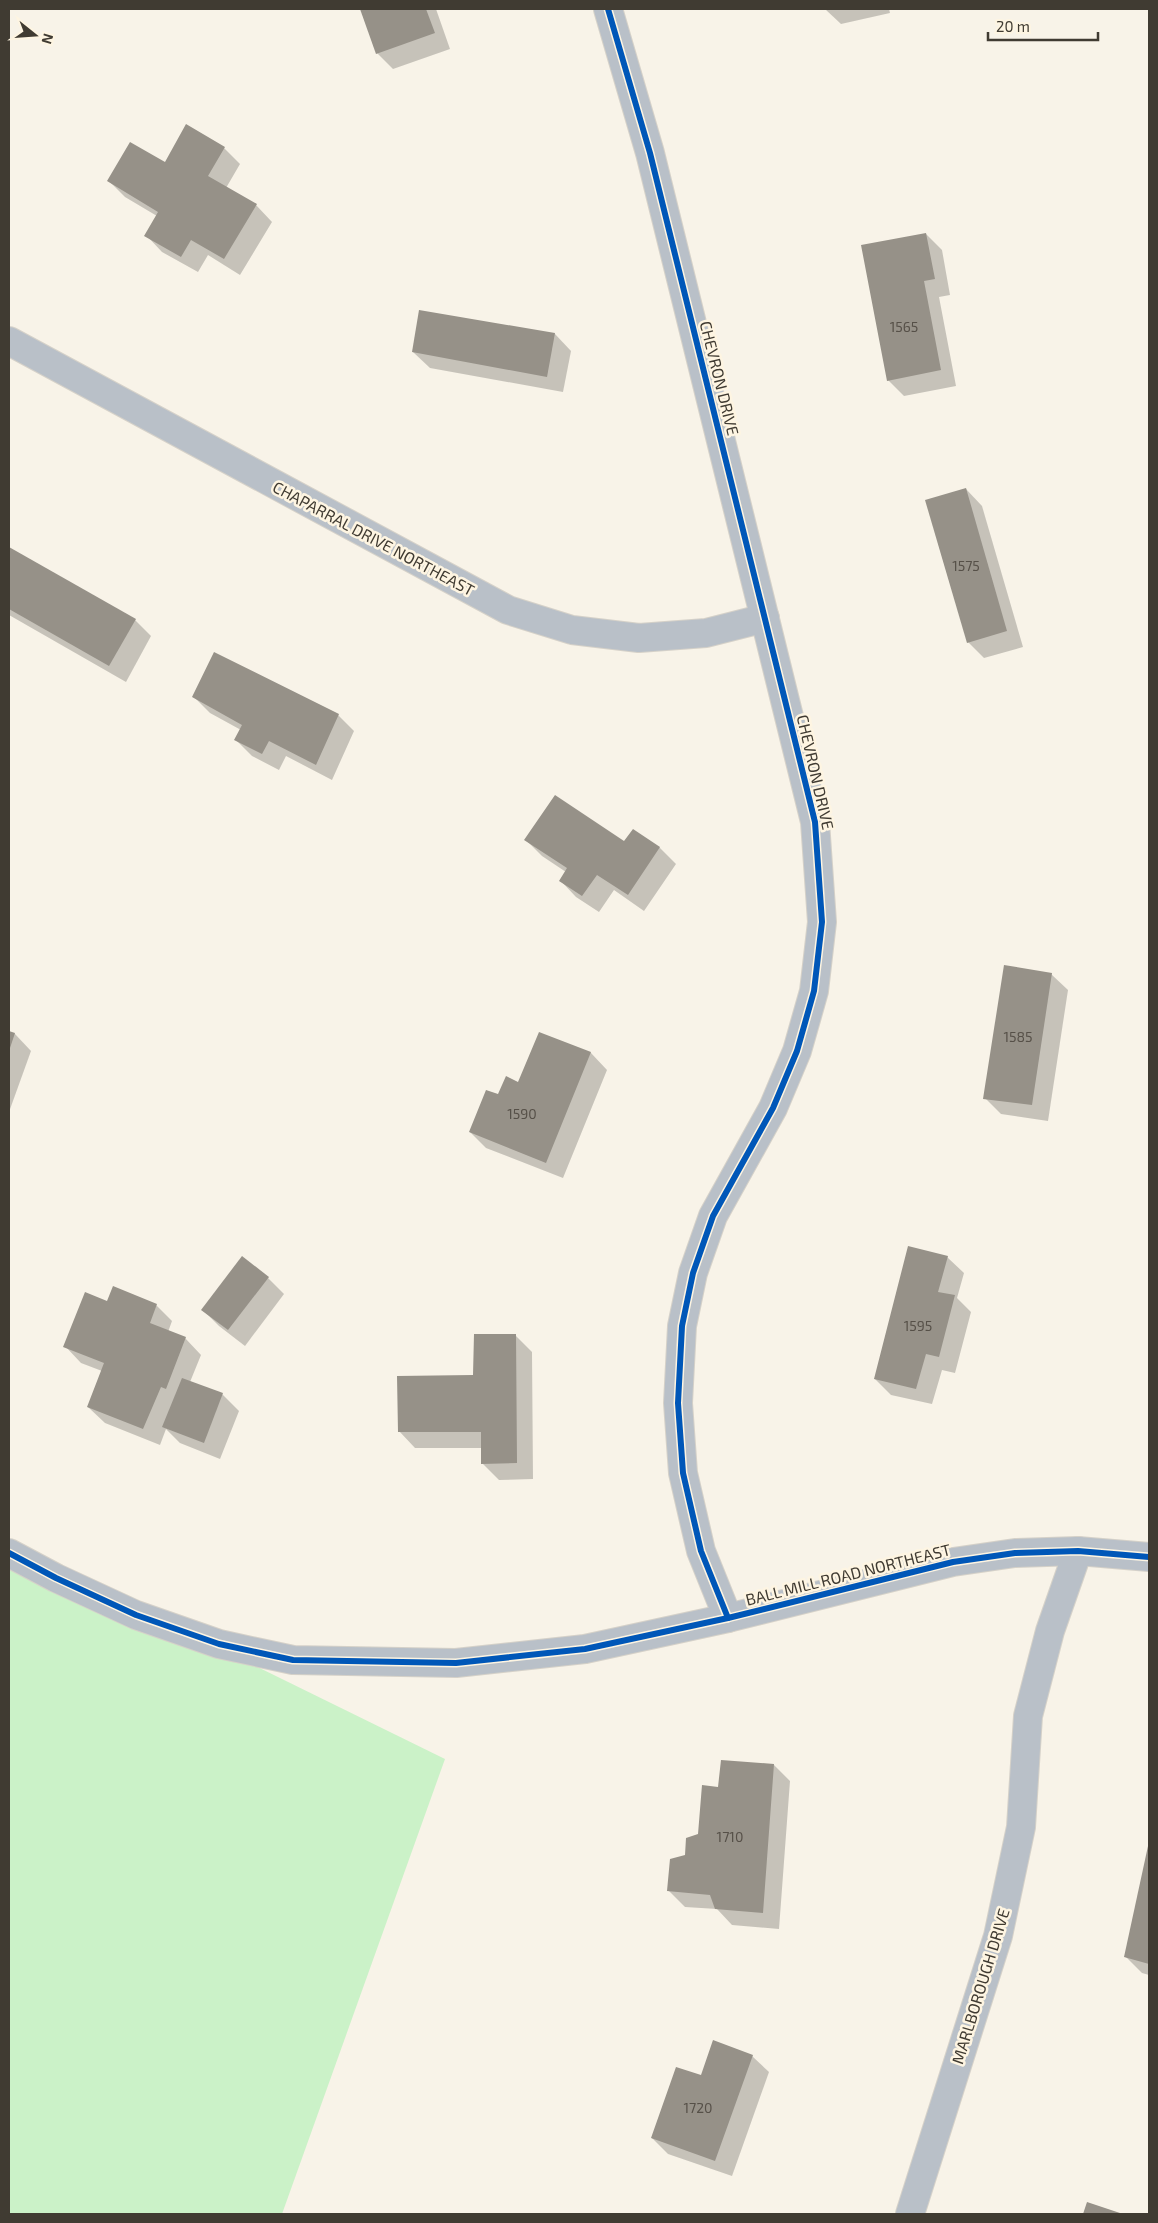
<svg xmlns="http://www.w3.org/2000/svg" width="1158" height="2223" viewBox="0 0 1158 2223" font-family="'Exo 2',sans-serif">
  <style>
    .green { fill: #cbf2c8 }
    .shadow { fill: #0003 }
    .building { fill: #969188 }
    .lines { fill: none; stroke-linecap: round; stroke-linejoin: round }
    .street-casing { stroke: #d5d1c9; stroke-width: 30 }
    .street { stroke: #b9c0c8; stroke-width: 28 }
    .cycleway-casing { stroke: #fef5e2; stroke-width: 9 }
    .cycleway { stroke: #0057b8; stroke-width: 6 }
    .labels { text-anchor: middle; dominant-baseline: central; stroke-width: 5; stroke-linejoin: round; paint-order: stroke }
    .number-label { font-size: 14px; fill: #565048 }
    .street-label { font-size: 16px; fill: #403b32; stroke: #fef5e2 }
  </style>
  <rect width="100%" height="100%" fill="#f8f3e8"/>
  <!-- green -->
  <polygon class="green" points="9,1545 445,1759 282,2214 9,2214"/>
  <!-- shadow -->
  <g class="shadow">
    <polygon points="361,9 436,9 450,49 393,69 377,53"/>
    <polygon points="825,9 889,9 890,13 841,24"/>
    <polygon points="224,148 240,164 226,188 256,205 272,222 240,275 208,255 198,272 162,252 146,235 157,216 125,197 109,181"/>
    <polygon points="926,234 942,250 950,295 939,297 956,386 904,396 888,380"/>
    <polygon points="420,311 555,334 571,351 563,392 430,368 413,352"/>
    <polygon points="966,489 982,506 1023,647 984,658 968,642"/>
    <polygon points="9,548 135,620 151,636 126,682 9,615"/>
    <polygon points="194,697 338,715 354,731 332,780 286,756 279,770 252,756 236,740 241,730 210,713"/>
    <polygon points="633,830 660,848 676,864 644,911 614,890 599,912 576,897 560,880 566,872 542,856 526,840 624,843"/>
    <polygon points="1051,974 1068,990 1048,1121 1001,1114 985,1098"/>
    <polygon points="9,1032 15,1034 31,1051 9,1112"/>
    <polygon points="539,1034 591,1053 607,1070 563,1178 486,1148 470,1132 499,1096 519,1084"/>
    <polygon points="947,1257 964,1273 957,1298 971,1312 955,1373 942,1370 932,1404 891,1395 875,1379"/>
    <polygon points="268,1278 284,1294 245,1346 219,1326 203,1310"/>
    <polygon points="108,1303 156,1305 172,1321 168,1332 185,1338 201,1355 190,1382 222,1394 239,1411 220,1459 180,1443 166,1429 160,1445 105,1423 88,1407 102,1371 81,1363 65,1346"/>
    <polygon points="515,1335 532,1352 533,1479 499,1480 483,1464 482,1448 415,1448 399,1431 474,1377"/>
    <polygon points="774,1765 790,1781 779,1929 732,1925 717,1909 685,1907 669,1891 699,1835 719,1789"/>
    <polygon points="1149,1848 1149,1975 1142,1973 1126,1957"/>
    <polygon points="752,2056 769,2072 732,2176 668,2154 652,2138 701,2077"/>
  </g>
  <!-- building -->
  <g class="building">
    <polygon points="360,9 426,9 435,33 376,54"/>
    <polygon points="186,124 225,147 208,176 257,204 224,259 191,240 181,257 144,236 158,212 107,181 130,142 165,162"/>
    <polygon points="926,233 935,279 924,281 941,370 887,381 861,245"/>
    <polygon points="419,310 555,333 547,377 412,352"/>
    <polygon points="966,488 1007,631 967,643 925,500"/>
    <polygon points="9,547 136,619 109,666 9,609"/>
    <polygon points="214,652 339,714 316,765 269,741 262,754 234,740 242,725 192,697"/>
    <polygon points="555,795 624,841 633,829 660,847 628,895 597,875 582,896 559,881 567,868 524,840"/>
    <polygon points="1004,965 1052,973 1032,1105 983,1099"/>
    <polygon points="9,1031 15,1033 9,1051"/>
    <polygon points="539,1032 591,1052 546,1163 469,1132 486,1090 498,1094 506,1076 518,1082"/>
    <polygon points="908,1246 948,1256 938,1292 955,1295 939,1357 926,1354 916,1389 874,1379"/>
    <polygon points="242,1256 269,1277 228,1330 201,1310"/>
    <polygon points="113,1286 157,1304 150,1323 186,1337 166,1389 161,1387 143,1429 87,1407 104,1363 63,1347 85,1292 107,1301"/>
    <polygon points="474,1334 516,1334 517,1463 481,1464 481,1432 398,1432 397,1376 473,1375"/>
    <polygon points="182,1378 223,1393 204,1443 162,1427"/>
    <polygon points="721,1760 774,1764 763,1913 715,1909 710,1895 667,1891 670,1859 685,1855 686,1838 698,1834 702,1785 718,1787"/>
    <polygon points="1148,1846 1149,1846 1149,1964 1124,1957"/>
    <polygon points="713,2040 753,2055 715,2161 651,2138 676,2067 701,2075"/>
    <polygon points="1087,2202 1120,2213 1119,2214 1083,2214"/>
  </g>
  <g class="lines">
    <defs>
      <g id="street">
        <polyline points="608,9 650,153 815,822 822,922 814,991 797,1051 773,1108 713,1216 693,1273 682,1326 678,1403 683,1473 701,1551 728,1618"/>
        <polyline points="9,341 508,610 572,630 639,638 706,633 765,618"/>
        <polyline points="9,1553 56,1578 136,1615 219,1644 293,1660 456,1663 585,1649 728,1618 953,1562 1015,1553 1078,1551 1149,1557"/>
        <polyline points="910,2214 998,1936 1021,1827 1028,1716 1050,1631 1078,1551"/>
      </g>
    </defs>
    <!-- street casing -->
    <use href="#street" class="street-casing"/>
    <!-- street -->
    <use href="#street" class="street"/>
    <defs>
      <g id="cycleway">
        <polyline points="608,9 650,153 815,822 822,922 814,991 797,1051 773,1108 713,1216 693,1273 682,1326 678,1403 683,1473 701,1551 728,1618"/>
        <polyline points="9,1553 56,1578 136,1615 219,1644 293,1660 456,1663 585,1649 728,1618 953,1562 1015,1553 1078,1551 1149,1557"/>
      </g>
    </defs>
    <!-- cycleway casing -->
    <use href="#cycleway" class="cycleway-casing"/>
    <!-- cycleway -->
    <use href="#cycleway" class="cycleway"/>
  </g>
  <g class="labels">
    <!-- number labels -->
    <g class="number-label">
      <text x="904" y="326">1565</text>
      <text x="966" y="565">1575</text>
      <text x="1018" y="1036">1585</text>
      <text x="522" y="1113">1590</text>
      <text x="918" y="1325">1595</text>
      <text x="730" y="1836">1710</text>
      <text x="698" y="2107">1720</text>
    </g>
    <!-- street labels -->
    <g class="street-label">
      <text transform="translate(720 378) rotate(76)">CHEVRON DRIVE</text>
      <text transform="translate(374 538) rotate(28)">CHAPARRAL DRIVE NORTHEAST</text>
      <text transform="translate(816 772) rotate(77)">CHEVRON DRIVE</text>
      <text transform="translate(848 1574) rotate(-14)">BALL MILL ROAD NORTHEAST</text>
      <text transform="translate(980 1986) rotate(-73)">MARLBOROUGH DRIVE</text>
    </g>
  </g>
  <!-- border -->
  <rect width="1158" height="2223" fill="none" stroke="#403b32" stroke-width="20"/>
  <!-- north arrow -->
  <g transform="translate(35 35) rotate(107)" stroke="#fef5e2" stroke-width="4" paint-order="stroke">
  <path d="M0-4L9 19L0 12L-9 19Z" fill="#403b32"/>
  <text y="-8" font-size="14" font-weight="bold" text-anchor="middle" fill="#403b32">N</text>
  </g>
  <!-- scale -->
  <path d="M988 32v8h110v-8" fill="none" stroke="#403b32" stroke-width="2.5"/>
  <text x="996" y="32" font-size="15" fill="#403b32" stroke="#fef5e2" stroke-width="4" paint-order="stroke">20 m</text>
</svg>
